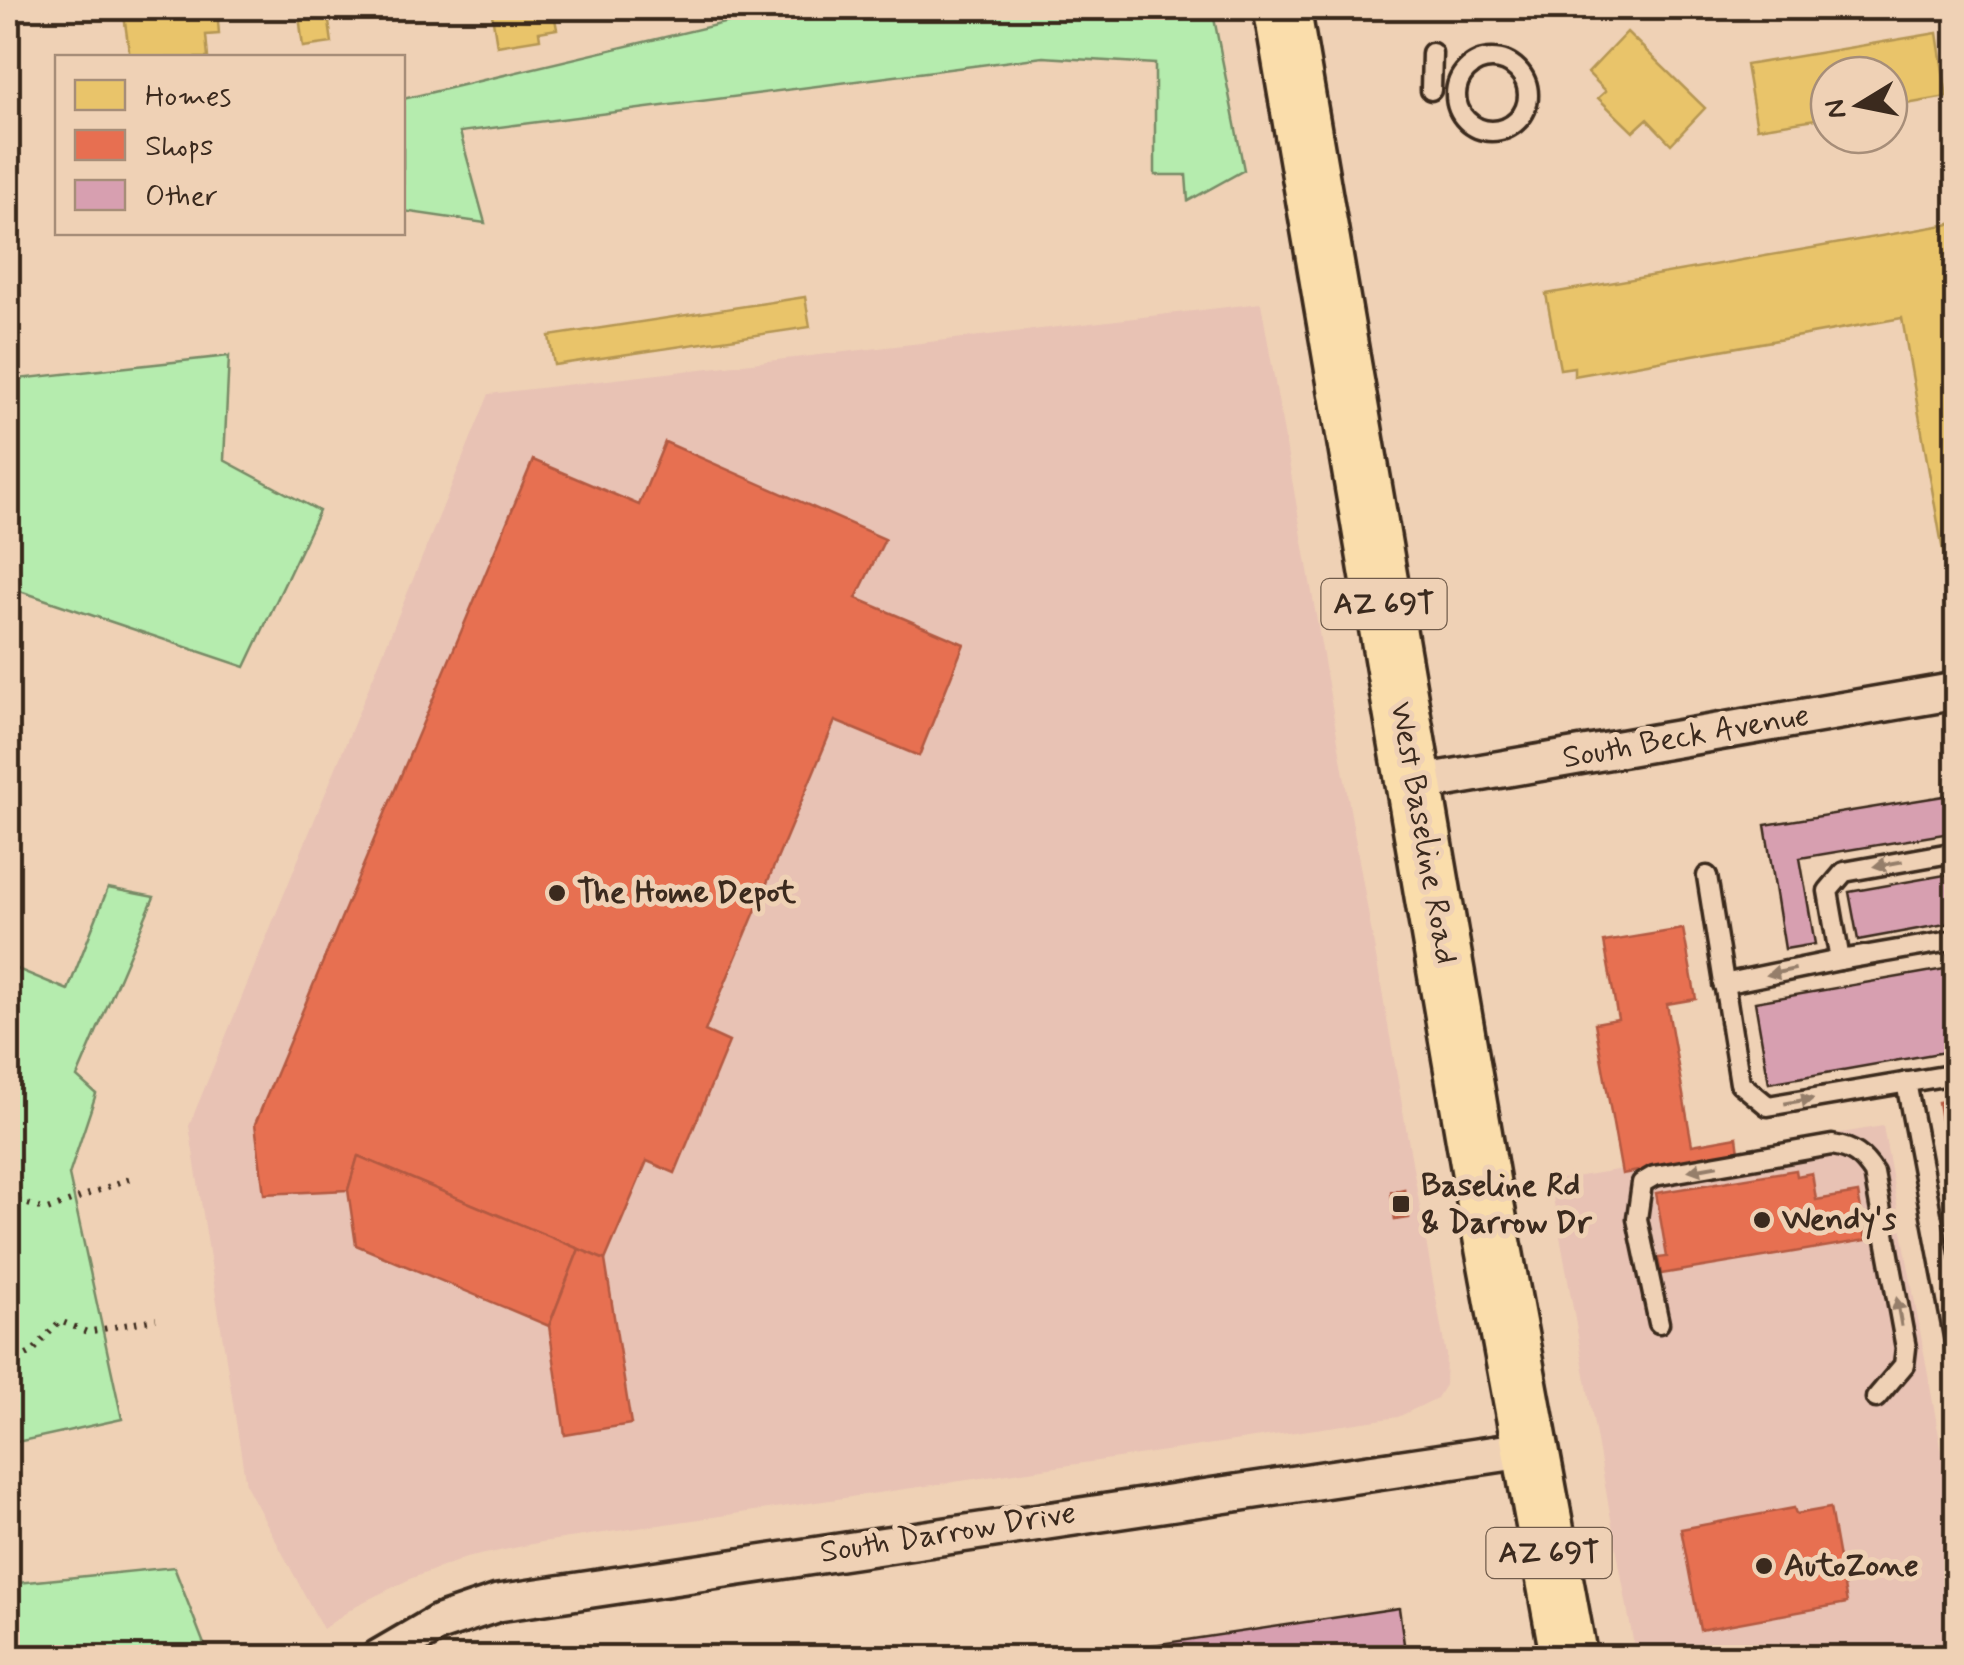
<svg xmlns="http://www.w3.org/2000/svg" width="1964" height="1665" viewBox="0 0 1964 1665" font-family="Mynerve,sans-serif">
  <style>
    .built { fill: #e8c2b4 }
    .green { fill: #b5ecae; stroke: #788b66; stroke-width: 2.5 }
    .homes { fill: #e9c46a; stroke: #b59653; stroke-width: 2.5 }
    .shops { fill: #e76f51; stroke: #b35a42; stroke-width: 2.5 }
    .building { fill: #d79fb0; stroke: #3b2a1e; stroke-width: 2.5 }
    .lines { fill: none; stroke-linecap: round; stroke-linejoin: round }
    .service-casing { stroke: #3b2a1e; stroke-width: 25 }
    .minor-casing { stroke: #3b2a1e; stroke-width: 42 }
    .primary-casing { stroke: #3b2a1e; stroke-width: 62 }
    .path { stroke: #3b2a1e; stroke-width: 6; stroke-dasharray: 2.5 8; stroke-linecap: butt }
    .service { stroke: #efd1b5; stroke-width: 18 }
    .minor { stroke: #efd1b5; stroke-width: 35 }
    .primary { stroke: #faddab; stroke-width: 55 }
    .oneway { fill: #957e6a }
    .poi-dot { fill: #3b2a1e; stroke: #efd1b5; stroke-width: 4 }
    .labels { text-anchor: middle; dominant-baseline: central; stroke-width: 10; stroke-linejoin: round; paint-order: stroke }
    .shield { fill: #efd1b5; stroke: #715c4b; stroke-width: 2.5 }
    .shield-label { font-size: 30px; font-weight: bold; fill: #3b2a1e }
    .street-label { font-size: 32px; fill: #3b2a1e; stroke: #efd1b5 }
    .poi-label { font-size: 32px; font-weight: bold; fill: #3b2a1e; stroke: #efd1b5; text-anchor: start }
  </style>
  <rect width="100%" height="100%" fill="#efd1b5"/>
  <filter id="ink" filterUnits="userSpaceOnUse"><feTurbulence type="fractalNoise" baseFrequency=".01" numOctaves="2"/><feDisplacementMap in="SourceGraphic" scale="20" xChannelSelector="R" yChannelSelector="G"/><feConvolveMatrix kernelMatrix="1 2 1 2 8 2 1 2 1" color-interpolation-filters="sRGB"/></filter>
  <g filter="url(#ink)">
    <!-- built -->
    <g class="built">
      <polygon points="1261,303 1446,1355 1445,1385 1437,1398 1398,1417 542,1542 466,1558 412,1578 357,1605 323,1629 246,1485 189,1126 489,394"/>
      <polygon points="1883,1126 1956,1530 1956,1657 1636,1657 1550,1181"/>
    </g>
    <!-- green -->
    <g class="green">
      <polygon points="788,8 1212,8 1244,170 1188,201 1186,175 1155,175 1155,64 1043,57 460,132 485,223 403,211 403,99"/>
      <polygon points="229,356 224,460 319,511 245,667 8,587 8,380"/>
      <polygon points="108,888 154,897 77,1077 96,1094 69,1175 122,1419 8,1444 8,965 68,990"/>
      <polygon points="174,1567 209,1657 8,1657 8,1584"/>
    </g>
    <!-- homes -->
    <g class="homes">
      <polygon points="123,8 217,8 219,34 206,35 208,58 130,58"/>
      <polygon points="298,8 327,8 332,43 303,47"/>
      <polygon points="491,8 553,8 557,29 539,32 540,39 497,46"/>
      <polygon points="1627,32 1705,108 1671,144 1647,119 1633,132 1598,98 1606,91 1588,73"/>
      <polygon points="1937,33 1947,97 1889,107 1889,75 1829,75 1829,117 1757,128 1746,65"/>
      <polygon points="1956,223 1956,555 1944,557 1902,318 1574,376 1574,367 1560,369 1546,294"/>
      <polygon points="805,297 810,327 554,365 549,336"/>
    </g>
    <!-- shops -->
    <g class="shops">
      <polygon points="665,442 885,539 856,598 964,644 919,756 835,721 705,1031 729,1042 675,1173 647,1161 605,1260 358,1156 348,1190 264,1194 255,1124 533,460 639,505"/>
      <polygon points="1683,929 1696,999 1667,1004 1692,1145 1737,1137 1739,1152 1622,1174 1595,1023 1618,1019 1604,942"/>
      <polygon points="1956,1099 1956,1208 1938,1102"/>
      <polygon points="358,1156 579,1249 549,1326 356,1245 348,1190"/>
      <polygon points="1796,1170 1797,1176 1812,1173 1816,1200 1858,1193 1866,1240 1661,1274 1658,1258 1667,1257 1656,1193"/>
      <polygon points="1404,1189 1409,1218 1395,1220 1391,1192"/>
      <polygon points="579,1249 605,1260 631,1424 565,1435 549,1326"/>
      <polygon points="1794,1508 1796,1514 1830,1508 1847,1603 1700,1630 1681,1529"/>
    </g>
    <!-- building -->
    <g class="building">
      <polygon points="1956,794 1956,832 1800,858 1815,944 1785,949 1765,825"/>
      <polygon points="1956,873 1956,922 1858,940 1849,892"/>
      <polygon points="1956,967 1956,1050 1769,1083 1755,1002"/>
      <polygon points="1399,1608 1406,1658 1148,1658 1146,1646"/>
    </g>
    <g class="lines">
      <defs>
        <g id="service">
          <circle cx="1492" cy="95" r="36"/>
          <polyline points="1431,90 1432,53"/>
          <polyline points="1707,876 1740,1083 1768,1106 1956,1074"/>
          <polyline points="1840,960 1956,940"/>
          <polyline points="1723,984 1840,960 1828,891 1844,872 1956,852"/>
          <polyline points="1906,1082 1956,1347"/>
          <path d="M 1659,1323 L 1637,1219 L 1642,1183 L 1654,1176 L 1832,1145 C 1853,1148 1863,1156 1874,1173 L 1906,1348 L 1904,1365 L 1876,1398"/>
        </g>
        <g id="minor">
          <polyline points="1415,784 1956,691"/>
          <polyline points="379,1658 439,1623 498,1603 1530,1449"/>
        </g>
        <polyline id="primary" points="1282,8 1485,1201 1569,1658"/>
      </defs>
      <!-- service casing -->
      <use href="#service" class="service-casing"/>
      <!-- minor casing -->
      <use href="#minor" class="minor-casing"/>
      <!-- primary casing -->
      <use href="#primary" class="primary-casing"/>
      <!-- path -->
      <g class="path">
        <polyline points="8,1198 47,1210 131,1178"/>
        <polyline points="8,1365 32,1352 60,1321 87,1332 156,1319"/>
      </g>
      <!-- service -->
      <use href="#service" class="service"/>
      <!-- minor -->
      <use href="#minor" class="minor"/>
      <!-- primary -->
      <use href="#primary" class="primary"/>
    </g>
    <!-- one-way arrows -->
    <defs><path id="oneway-solid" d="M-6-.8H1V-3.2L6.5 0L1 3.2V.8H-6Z" transform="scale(2.5)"/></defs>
    <g class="oneway">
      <use href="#oneway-solid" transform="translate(1888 864) rotate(170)"/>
      <use href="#oneway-solid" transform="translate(1781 972) rotate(168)"/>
      <use href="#oneway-solid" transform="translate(1799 1101) rotate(-10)"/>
      <use href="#oneway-solid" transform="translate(1703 1168) rotate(170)"/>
      <use href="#oneway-solid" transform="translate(1899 1312) rotate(-100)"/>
    </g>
  </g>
  <!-- markers -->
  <g class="poi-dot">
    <circle cx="557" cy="893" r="10"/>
    <rect x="1391" y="1194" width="20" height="20" rx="5"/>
    <circle cx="1762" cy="1220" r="10"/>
    <circle cx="1764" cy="1566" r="10"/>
  </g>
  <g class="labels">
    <!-- shield labels -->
    <g class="shield">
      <rect x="1321.5" y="579" width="125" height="50" rx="8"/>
      <rect x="1486.5" y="1528" width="125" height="50" rx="8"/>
    </g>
    <g class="shield-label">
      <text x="1384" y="604">AZ 69T</text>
      <text x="1549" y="1553">AZ 69T</text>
    </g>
    <!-- street labels -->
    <g class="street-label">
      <text transform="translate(1686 737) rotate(-10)">South Beck Avenue</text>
      <text transform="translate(1423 833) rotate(80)">West Baseline Road</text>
      <text transform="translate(948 1533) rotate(-9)">South Darrow Drive</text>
    </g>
    <!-- poi labels -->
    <g class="poi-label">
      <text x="577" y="893">The Home Depot</text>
      <text x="1421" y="1186">Baseline Rd<tspan x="1421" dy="37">&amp; Darrow Dr</tspan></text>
      <text x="1782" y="1220">Wendy's</text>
      <text x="1784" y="1566">AutoZone</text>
    </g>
  </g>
  <!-- margin -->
  <rect width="1964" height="1665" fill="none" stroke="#efd1b5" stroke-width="40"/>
  <rect x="20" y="20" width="1924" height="1625" fill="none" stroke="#3b2a1e" stroke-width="4" filter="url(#ink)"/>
  <!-- legend -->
  <rect x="55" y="55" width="350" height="180" fill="#efd1b5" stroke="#a78e79" stroke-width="2.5"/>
  <rect x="75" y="80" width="50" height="30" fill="#e9c46a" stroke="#a78e79" stroke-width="2.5"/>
  <text x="145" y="105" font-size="30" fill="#3b2a1e">Homes</text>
  <rect x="75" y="130" width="50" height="30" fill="#e76f51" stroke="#a78e79" stroke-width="2.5"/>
  <text x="145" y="155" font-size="30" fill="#3b2a1e">Shops</text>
  <rect x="75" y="180" width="50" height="30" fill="#d79fb0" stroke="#a78e79" stroke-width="2.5"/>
  <text x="145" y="205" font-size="30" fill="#3b2a1e">Other</text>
  <!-- north arrow -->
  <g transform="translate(1859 105) rotate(260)"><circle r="48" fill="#efd1b5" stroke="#a78e79" stroke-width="2.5"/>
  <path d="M0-8L18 38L0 25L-18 38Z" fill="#3b2a1e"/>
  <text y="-15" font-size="28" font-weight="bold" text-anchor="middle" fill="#3b2a1e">N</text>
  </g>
</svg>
